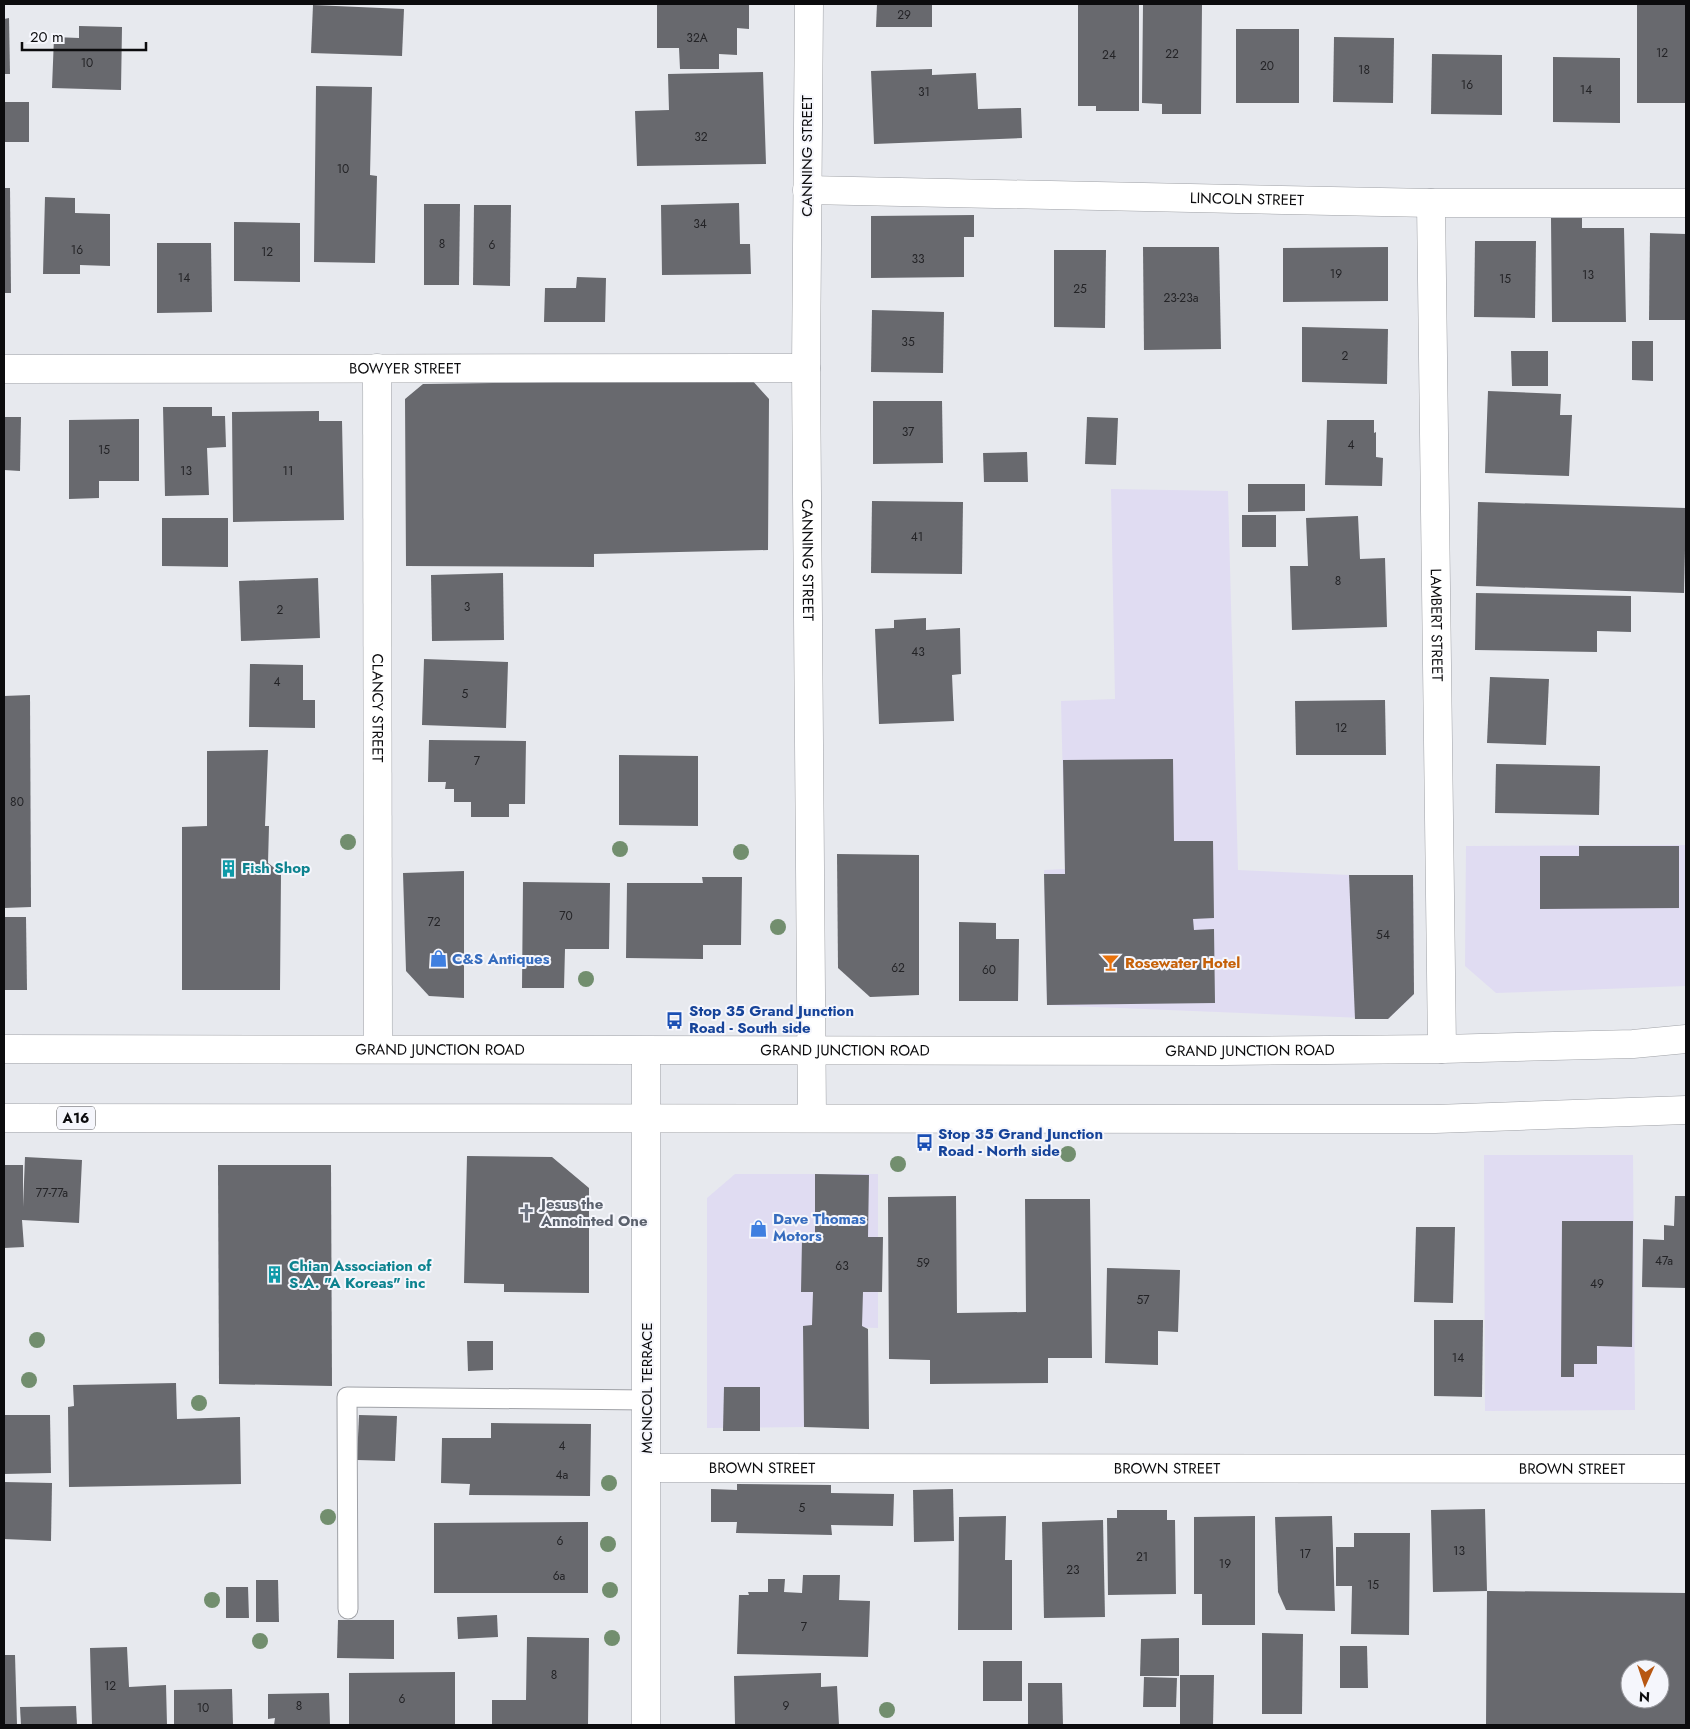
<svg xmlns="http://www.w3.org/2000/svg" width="1690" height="1729" viewBox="0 0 1690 1729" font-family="Jost,sans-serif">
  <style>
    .commercial { fill: #e0dcf2 }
    .building { fill: #68696e; fill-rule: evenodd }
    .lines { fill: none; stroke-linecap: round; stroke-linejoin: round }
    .lane-casing { stroke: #9fa1a6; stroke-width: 21 }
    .street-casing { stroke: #9fa1a6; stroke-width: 29 }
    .highway-casing { stroke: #9fa1a6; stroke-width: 29 }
    .lane { stroke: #fff; stroke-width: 19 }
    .street { stroke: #fff; stroke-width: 28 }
    .highway { stroke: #fff; stroke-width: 28 }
    .tree { fill: #728e6e }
    .labels { text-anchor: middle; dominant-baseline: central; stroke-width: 4; stroke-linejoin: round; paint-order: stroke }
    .number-label { font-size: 12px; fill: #232326 }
    .shield { fill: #f5f6fc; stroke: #525255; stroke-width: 1 }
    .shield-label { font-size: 14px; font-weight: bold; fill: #0c0c0e }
    .street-label { font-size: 15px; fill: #0c0c0e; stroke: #f5f6fc }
    .culture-label { font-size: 15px; font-weight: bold; fill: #0d838f; stroke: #f5f6fc; text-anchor: start }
    .shop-label { font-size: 15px; font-weight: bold; fill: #366cbe; stroke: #f5f6fc; text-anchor: start }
    .food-label { font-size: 15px; font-weight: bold; fill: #c56008; stroke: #f5f6fc; text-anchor: start }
    .transit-label { font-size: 15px; font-weight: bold; fill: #164399; stroke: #f5f6fc; text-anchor: start }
    .worship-label { font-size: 15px; font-weight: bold; fill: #5b616d; stroke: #f5f6fc; text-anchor: start }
  </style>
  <rect width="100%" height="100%" fill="#e7e9ee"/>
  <!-- commercial -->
  <g class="commercial">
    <polygon points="1111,489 1228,491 1238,870 1349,875 1413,875 1414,994 1388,1019 1047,1005 1044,870 1065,869 1061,701 1115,699"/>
    <polygon points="1686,845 1686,986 1496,993 1465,966 1466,846"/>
    <polygon points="1484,1155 1633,1155 1635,1410 1485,1411"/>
    <polygon points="735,1174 878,1174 878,1328 803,1326 804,1427 707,1428 707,1198"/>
  </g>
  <!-- building -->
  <g class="building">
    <polygon points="657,4 749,4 749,29 737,28 737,55 719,54 719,69 680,69 679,48 657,48"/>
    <polygon points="877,4 932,4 932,27 876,27"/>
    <polygon points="1078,4 1139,4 1139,111 1096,111 1096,106 1078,106"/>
    <polygon points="1143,4 1202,4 1201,114 1162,114 1162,104 1142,103"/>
    <rect x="1637" y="4" width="49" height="99"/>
    <polygon points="313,5 404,9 402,56 311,53"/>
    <polygon points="9,18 10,74 4,74 4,19"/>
    <polygon points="79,26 122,27 121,90 52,88 54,37 79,38"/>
    <rect x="1236" y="29" width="63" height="74"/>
    <polygon points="1334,37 1394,38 1393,103 1333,102"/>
    <polygon points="1432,54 1502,55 1502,115 1431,114"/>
    <polygon points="1553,57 1620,58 1620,123 1553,122"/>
    <polygon points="932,69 932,75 976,73 978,109 1021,108 1022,138 874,144 871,71"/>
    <polygon points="763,72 766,164 637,166 635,111 669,110 668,74"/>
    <polygon points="316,86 372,87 370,175 377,176 375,263 314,262"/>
    <rect x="4" y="102" width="25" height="40"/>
    <polygon points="4,188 10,188 11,293 4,293"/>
    <polygon points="45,197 75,198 75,213 110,214 110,266 80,265 80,274 43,274"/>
    <polygon points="739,203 740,244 750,244 751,274 662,275 661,205"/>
    <polygon points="424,204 460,204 459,285 424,285"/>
    <polygon points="474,205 511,205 510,286 473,285"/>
    <polygon points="974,215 974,237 964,237 964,277 871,278 871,216"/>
    <polygon points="1551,218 1582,218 1582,228 1624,228 1626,322 1552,322"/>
    <polygon points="234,222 300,223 300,282 234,281"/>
    <polygon points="1650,233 1686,234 1686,320 1649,320"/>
    <polygon points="1475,241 1536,241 1535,318 1474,317"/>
    <polygon points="157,243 211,243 212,312 157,313"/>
    <polygon points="1143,247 1219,247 1221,349 1144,350"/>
    <polygon points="1388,247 1388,301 1283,302 1283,248"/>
    <polygon points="1054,250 1106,250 1105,328 1054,327"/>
    <polygon points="577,277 606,278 605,322 544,322 545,288 576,288"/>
    <polygon points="872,310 944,312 943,373 871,372"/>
    <polygon points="1302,327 1388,329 1387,384 1302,382"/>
    <polygon points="1632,341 1653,341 1653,381 1632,380"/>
    <polygon points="1511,351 1548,351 1548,386 1512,386"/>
    <polygon points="751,379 769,399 768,550 594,554 594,567 406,566 405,399 423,384"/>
    <polygon points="1488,391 1561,394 1560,415 1572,415 1569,476 1485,473"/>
    <polygon points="873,401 942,401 943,463 873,464"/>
    <polygon points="163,407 212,407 212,416 225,416 226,447 207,448 209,495 165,496"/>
    <polygon points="319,411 319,421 342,421 344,520 233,522 232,412"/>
    <polygon points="4,417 21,417 20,471 4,470"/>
    <polygon points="1087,417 1118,418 1116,465 1085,464"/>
    <polygon points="139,419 139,481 99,481 99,498 69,499 69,420"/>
    <polygon points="1327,420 1374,420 1374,433 1376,432 1376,457 1383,458 1382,486 1325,485"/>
    <polygon points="1027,452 1028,482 984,482 983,453"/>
    <polygon points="1248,484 1305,484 1305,511 1248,512"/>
    <polygon points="872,501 963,502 962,574 871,573"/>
    <polygon points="1478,502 1686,508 1684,593 1476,586"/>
    <rect x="1242" y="515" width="34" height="32"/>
    <polygon points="1358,516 1360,559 1385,558 1387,627 1292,630 1290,566 1308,566 1306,518"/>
    <polygon points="162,518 228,518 228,567 162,566"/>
    <polygon points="503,573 504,640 432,641 431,575"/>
    <polygon points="318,578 320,638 241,641 239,581"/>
    <polygon points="1476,593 1631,596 1631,632 1597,631 1597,652 1475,650"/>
    <polygon points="926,618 926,630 960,628 961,674 952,675 954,721 879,724 875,629 894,628 894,620"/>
    <polygon points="424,659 508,662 506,728 422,725"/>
    <polygon points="250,664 303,665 303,700 315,700 315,728 249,727"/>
    <polygon points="1490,677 1549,679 1546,745 1487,743"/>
    <polygon points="30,695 31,907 4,908 4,696"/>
    <polygon points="1385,700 1386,755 1296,755 1295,701"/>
    <polygon points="429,740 526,741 525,804 509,804 509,817 471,817 471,802 454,802 454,789 445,789 446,782 428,782"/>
    <polygon points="268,750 265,826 269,826 268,863 281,873 280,990 182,990 182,827 207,826 207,751"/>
    <polygon points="619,755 698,756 698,826 619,825"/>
    <polygon points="1173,759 1174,841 1213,841 1214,918 1193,919 1194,930 1214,929 1215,1003 1047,1005 1044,874 1065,874 1063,760"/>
    <polygon points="1496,764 1600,766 1599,815 1495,813"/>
    <polygon points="1579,846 1679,846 1679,908 1540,909 1540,856 1579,856"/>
    <polygon points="837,854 919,855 919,995 870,997 838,968"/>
    <polygon points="464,871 464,998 429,996 406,971 403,873"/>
    <polygon points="1349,875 1413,875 1414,994 1388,1019 1355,1019"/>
    <polygon points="702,877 742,877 741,945 703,945 703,959 626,958 627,883 703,883"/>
    <polygon points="523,882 610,883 609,949 565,949 564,988 522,988"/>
    <polygon points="4,917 26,917 27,990 4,990"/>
    <polygon points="959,922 996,923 996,939 1019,939 1018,1001 959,1001"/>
    <polygon points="467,1156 552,1157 589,1188 589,1293 504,1292 504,1284 464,1283"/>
    <polygon points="25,1157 82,1160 79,1223 22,1220 24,1247 4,1248 4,1165 23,1165 23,1207"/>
    <polygon points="218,1165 331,1165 332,1386 219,1384"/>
    <polygon points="815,1174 869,1175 868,1237 883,1237 882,1292 863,1292 862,1326 868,1329 869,1429 804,1427 803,1326 812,1325 813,1292 801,1292 802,1240 815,1241"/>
    <polygon points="956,1196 957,1313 1026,1312 1025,1199 1090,1199 1092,1358 1048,1358 1048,1383 930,1384 930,1360 889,1359 888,1197"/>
    <polygon points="1675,1196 1686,1196 1686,1288 1642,1287 1643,1239 1664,1240 1664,1225 1674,1226"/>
    <polygon points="1562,1221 1633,1221 1632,1347 1597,1346 1597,1364 1574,1364 1574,1377 1561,1377"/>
    <polygon points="1416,1227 1455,1227 1453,1303 1414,1302"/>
    <polygon points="1107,1268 1180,1270 1178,1332 1158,1331 1158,1365 1105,1363"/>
    <polygon points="1434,1320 1483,1320 1482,1397 1434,1396"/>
    <polygon points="467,1341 493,1341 493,1370 468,1371"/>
    <polygon points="176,1383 177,1419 240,1417 241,1484 69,1487 68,1407 74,1406 73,1385"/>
    <polygon points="724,1387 760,1387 760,1431 723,1431"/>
    <polygon points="4,1415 50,1415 51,1473 4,1474"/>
    <polygon points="359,1415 397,1416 395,1461 357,1460"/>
    <polygon points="491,1423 591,1424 590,1496 469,1495 470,1484 441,1483 442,1438 491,1438"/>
    <polygon points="4,1482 52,1483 51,1541 4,1539"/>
    <polygon points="737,1484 831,1485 831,1493 894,1494 893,1526 831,1525 832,1535 736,1533 737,1522 711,1522 711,1489 737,1490"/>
    <polygon points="953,1489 954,1541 914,1542 913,1490"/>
    <path d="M 1485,1509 L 1487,1591 L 1686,1593 L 1686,1725 L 1486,1725 L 1487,1591 L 1433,1592 L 1431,1510 ZM 1630,1669 L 1660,1669 L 1660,1699 L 1630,1699 Z"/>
    <polygon points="1117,1510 1167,1510 1167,1520 1175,1520 1176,1594 1108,1595 1107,1518 1117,1518"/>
    <polygon points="1006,1516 1005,1560 1012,1560 1012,1630 958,1630 959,1517"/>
    <polygon points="1255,1516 1255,1625 1202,1625 1202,1594 1194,1594 1194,1517"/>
    <polygon points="1332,1516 1335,1611 1286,1610 1278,1592 1275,1517"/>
    <polygon points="1103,1520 1105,1617 1044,1618 1042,1522"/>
    <polygon points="588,1522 588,1593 434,1593 434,1523"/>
    <polygon points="1354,1533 1410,1533 1409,1635 1351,1634 1352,1586 1336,1586 1336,1547 1354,1547"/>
    <polygon points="803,1575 840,1575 839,1600 870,1601 868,1657 737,1654 739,1595 749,1595 748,1592 768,1592 768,1579 785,1579 784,1592 802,1593"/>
    <polygon points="256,1580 278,1580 279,1622 256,1622"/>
    <polygon points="226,1587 248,1587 249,1618 226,1618"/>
    <polygon points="497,1615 498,1637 458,1639 457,1617"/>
    <polygon points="338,1620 394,1620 394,1659 337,1658"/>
    <polygon points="1262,1633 1303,1634 1302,1714 1262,1714"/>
    <polygon points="527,1637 589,1638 588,1725 492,1725 492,1700 526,1700"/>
    <polygon points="1179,1638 1179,1676 1140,1676 1141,1639"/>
    <polygon points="1340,1646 1367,1646 1368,1688 1340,1688"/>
    <polygon points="127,1647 129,1687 166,1685 167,1725 92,1725 90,1648"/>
    <polygon points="4,1655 15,1655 17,1725 4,1725"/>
    <rect x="983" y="1661" width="39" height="40"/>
    <polygon points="455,1672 455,1725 349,1725 349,1673"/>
    <polygon points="821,1673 821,1687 837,1686 839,1725 735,1725 734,1676"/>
    <polygon points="1180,1675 1214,1675 1213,1725 1180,1725"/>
    <polygon points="1144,1677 1177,1678 1176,1707 1143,1707"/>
    <polygon points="1028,1683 1062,1683 1063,1725 1028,1725"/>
    <polygon points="232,1689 233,1725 174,1725 174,1690"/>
    <polygon points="329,1693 330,1725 274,1725 275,1718 268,1719 268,1694"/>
    <polygon points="76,1706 77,1725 21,1725 20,1707"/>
  </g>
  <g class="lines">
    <defs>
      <polyline id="lane" points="348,1609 347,1397 647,1400"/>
      <g id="street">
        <path id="s1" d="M 809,4 L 806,368 L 812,1118"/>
        <path id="s2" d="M 807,190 L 1431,203 L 1686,203"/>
        <path id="s3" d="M 1431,203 L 1442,1049"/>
        <path id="s4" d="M 377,368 L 378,1048"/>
        <path id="s5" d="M 4,369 L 806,368"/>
        <polyline points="646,1051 646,1725"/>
        <path id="s6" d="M 647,1468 L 1686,1469"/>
      </g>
      <g id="highway">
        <path id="s7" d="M 4,1049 L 1225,1051 L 1442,1049 L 1633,1044 L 1686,1039"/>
        <polyline points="4,1118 1435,1119 1686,1110"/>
      </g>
    </defs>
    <!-- lane casing -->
    <use href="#lane" class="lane-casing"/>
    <!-- street casing -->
    <use href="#street" class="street-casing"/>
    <!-- highway casing -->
    <use href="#highway" class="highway-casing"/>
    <!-- lane -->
    <use href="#lane" class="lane"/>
    <!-- street -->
    <use href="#street" class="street"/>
    <!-- highway -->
    <use href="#highway" class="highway"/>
  </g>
  <!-- trees -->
  <g class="tree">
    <circle cx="348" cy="842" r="8"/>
    <circle cx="620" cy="849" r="8"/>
    <circle cx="741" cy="852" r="8"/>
    <circle cx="778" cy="927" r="8"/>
    <circle cx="586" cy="979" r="8"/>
    <circle cx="1068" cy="1154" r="8"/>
    <circle cx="898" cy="1164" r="8"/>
    <circle cx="37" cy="1340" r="8"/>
    <circle cx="29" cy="1380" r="8"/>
    <circle cx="199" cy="1403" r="8"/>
    <circle cx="609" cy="1483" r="8"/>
    <circle cx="328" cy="1517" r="8"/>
    <circle cx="608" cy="1544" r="8"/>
    <circle cx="610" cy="1590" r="8"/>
    <circle cx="212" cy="1600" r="8"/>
    <circle cx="612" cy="1638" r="8"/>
    <circle cx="260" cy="1641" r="8"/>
    <circle cx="887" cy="1710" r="8"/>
  </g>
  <!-- icons -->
  <defs>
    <symbol id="building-bare" viewBox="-9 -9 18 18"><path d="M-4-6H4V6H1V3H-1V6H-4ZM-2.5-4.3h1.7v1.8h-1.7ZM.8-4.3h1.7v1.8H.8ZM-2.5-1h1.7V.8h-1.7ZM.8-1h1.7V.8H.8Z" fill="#0f9aa8" stroke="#f5f6fc" stroke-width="2.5" paint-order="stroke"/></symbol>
    <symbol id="shop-bare" viewBox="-9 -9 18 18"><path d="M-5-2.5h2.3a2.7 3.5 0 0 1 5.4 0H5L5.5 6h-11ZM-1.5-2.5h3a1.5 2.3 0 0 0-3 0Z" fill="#3f7fe0" stroke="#f5f6fc" stroke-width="2.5" paint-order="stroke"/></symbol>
    <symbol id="bar-bare" viewBox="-9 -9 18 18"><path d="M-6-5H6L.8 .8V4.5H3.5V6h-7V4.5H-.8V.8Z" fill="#e8710a" stroke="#f5f6fc" stroke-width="2.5" paint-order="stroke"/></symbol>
    <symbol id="bus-bare" viewBox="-9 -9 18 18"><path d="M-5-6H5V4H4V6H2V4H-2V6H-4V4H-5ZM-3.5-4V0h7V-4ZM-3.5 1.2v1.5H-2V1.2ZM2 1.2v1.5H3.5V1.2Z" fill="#1a4fb4" stroke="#f5f6fc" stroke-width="2.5" paint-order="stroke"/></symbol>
    <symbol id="church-bare" viewBox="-9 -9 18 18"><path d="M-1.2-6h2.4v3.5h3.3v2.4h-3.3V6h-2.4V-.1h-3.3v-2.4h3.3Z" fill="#6b7280" stroke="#f5f6fc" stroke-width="2.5" paint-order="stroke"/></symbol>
  </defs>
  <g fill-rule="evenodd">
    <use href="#building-bare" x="216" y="856" width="25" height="25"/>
    <use href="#shop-bare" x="426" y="946" width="25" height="25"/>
    <use href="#bar-bare" x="1098" y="950" width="25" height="25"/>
    <use href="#bus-bare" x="662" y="1008" width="25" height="25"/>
    <use href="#bus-bare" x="912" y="1130" width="25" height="25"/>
    <use href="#church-bare" x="514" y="1200" width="25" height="25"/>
    <use href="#shop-bare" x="746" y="1216" width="25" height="25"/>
    <use href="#building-bare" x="262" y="1262" width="25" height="25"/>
  </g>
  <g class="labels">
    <!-- number labels -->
    <g class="number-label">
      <text x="904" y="15">29</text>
      <text x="697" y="38">32A</text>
      <text x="1662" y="53">12</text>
      <text x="1172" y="54">22</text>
      <text x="1109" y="55">24</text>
      <text x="87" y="63">10</text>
      <text x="1267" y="66">20</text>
      <text x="1364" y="70">18</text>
      <text x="1467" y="85">16</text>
      <text x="1586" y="90">14</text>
      <text x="924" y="92">31</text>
      <text x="701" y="137">32</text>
      <text x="343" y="169">10</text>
      <text x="700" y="224">34</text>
      <text x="442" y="244">8</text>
      <text x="492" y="245">6</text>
      <text x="77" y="250">16</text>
      <text x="267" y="252">12</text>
      <text x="918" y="259">33</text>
      <text x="1336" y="274">19</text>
      <text x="1588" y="275">13</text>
      <text x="184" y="278">14</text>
      <text x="1505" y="279">15</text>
      <text x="1080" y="289">25</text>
      <text x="1181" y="298">23-23a</text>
      <text x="908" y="342">35</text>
      <text x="1345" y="356">2</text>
      <text x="908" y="432">37</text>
      <text x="1351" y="445">4</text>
      <text x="104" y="450">15</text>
      <text x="186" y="471">13</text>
      <text x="288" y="471">11</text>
      <text x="917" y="537">41</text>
      <text x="1338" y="581">8</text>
      <text x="467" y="607">3</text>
      <text x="280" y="610">2</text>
      <text x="918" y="652">43</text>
      <text x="277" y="682">4</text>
      <text x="465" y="694">5</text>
      <text x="1341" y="728">12</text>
      <text x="477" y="761">7</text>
      <text x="17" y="802">80</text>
      <text x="566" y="916">70</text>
      <text x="434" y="922">72</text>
      <text x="1383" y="935">54</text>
      <text x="898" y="968">62</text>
      <text x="989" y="970">60</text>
      <text x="52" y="1193">77-77a</text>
      <text x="1664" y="1261">47a</text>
      <text x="923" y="1263">59</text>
      <text x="842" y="1266">63</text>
      <text x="1597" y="1284">49</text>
      <text x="1143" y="1300">57</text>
      <text x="1458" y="1358">14</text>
      <text x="562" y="1446">4</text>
      <text x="562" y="1475">4a</text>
      <text x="802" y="1508">5</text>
      <text x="560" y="1541">6</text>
      <text x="1459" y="1551">13</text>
      <text x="1305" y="1554">17</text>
      <text x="1142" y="1557">21</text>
      <text x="1225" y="1564">19</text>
      <text x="1073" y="1570">23</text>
      <text x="559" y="1576">6a</text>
      <text x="1373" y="1585">15</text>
      <text x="804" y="1627">7</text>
      <text x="554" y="1675">8</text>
      <text x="110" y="1686">12</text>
      <text x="402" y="1699">6</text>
      <text x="299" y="1706">8</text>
      <text x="786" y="1706">9</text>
      <text x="203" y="1708">10</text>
    </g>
    <!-- shield labels -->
    <rect class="shield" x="57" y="1106.5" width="38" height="23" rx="4"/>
    <g class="shield-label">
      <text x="76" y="1118">A16</text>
    </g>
    <!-- street labels -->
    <g class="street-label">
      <text transform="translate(807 156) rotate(-90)">CANNING STREET</text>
      <text stroke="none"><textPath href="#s2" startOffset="440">LINCOLN STREET</textPath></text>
      <text stroke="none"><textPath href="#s5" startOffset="401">BOWYER STREET</textPath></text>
      <text stroke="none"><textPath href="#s1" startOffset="556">CANNING STREET</textPath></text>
      <text stroke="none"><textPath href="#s3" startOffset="422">LAMBERT STREET</textPath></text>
      <text stroke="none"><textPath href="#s4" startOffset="340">CLANCY STREET</textPath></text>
      <text stroke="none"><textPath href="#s7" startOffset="436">GRAND JUNCTION ROAD</textPath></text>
      <text stroke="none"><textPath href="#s7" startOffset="1246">GRAND JUNCTION ROAD</textPath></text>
      <text stroke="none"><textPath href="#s7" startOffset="841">GRAND JUNCTION ROAD</textPath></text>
      <text transform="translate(647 1388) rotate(-90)">MCNICOL TERRACE</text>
      <text stroke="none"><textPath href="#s6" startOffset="115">BROWN STREET</textPath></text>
      <text stroke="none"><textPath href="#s6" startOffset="520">BROWN STREET</textPath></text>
      <text stroke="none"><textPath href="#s6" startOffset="925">BROWN STREET</textPath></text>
    </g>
    <!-- culture labels -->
    <g class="culture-label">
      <text x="242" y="868">Fish Shop</text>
      <text x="289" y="1266">Chian Association of<tspan x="289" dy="17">S.A. "A Koreas" inc</tspan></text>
    </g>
    <!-- shop labels -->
    <g class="shop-label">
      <text x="452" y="959">C&amp;S Antiques</text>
      <text x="773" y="1219">Dave Thomas<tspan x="773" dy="17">Motors</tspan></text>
    </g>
    <!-- food labels -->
    <g class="food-label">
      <text x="1125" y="963">Rosewater Hotel</text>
    </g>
    <!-- transit labels -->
    <g class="transit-label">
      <text x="689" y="1011">Stop 35 Grand Junction<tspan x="689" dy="17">Road - South side</tspan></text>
      <text x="938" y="1134">Stop 35 Grand Junction<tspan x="938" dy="17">Road - North side</tspan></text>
    </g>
    <!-- worship labels -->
    <g class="worship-label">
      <text x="541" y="1204">Jesus the<tspan x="541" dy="17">Annointed One</tspan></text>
    </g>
  </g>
  <!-- border -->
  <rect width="1690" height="1729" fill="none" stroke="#0c0c0e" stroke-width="10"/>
  <!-- north arrow -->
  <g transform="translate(1645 1684) rotate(183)"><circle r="24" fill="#f5f6fc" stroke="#98989d"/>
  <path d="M0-4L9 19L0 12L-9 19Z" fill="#b75712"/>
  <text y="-8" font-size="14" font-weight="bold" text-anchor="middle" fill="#0c0c0e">N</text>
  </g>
  <!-- scale -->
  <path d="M22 42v8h124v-8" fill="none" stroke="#0c0c0e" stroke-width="2.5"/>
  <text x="30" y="42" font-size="15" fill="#0c0c0e" stroke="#f5f6fc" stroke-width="4" paint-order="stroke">20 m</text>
</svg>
